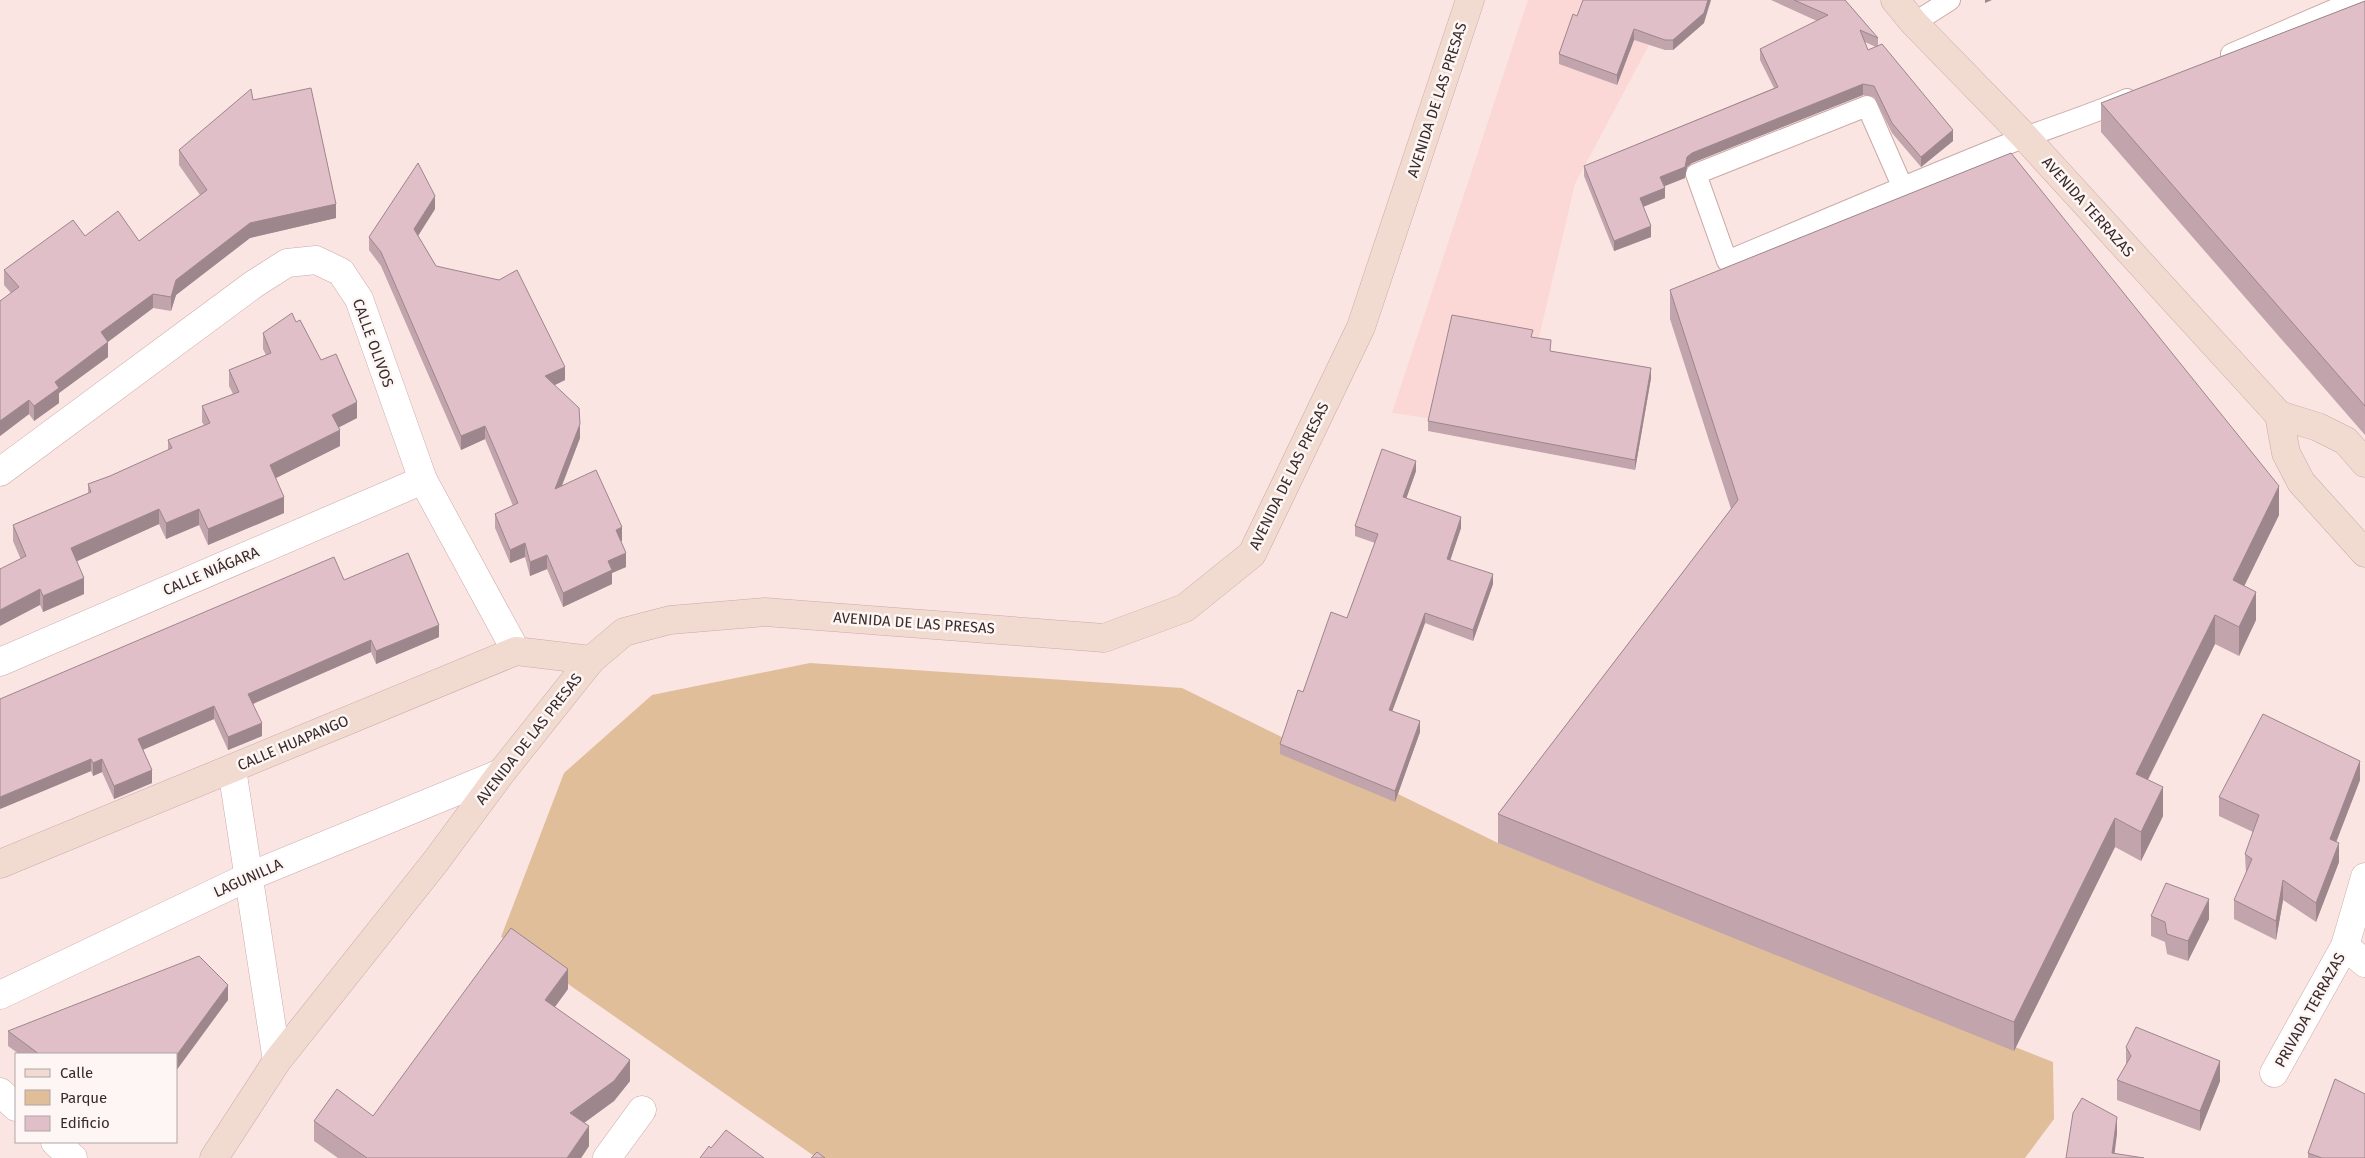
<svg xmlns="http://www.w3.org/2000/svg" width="2365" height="1158" viewBox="0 0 2365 1158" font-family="'Fira Sans',sans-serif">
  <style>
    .built { fill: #fbd8d5 }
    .green { fill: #dfbe99 }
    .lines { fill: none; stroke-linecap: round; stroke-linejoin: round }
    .lane-casing { stroke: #cba9a6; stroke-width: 22 }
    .street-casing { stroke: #cba9a6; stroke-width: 29 }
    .secondary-casing { stroke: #cba9a6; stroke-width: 29 }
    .lane { stroke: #fff; stroke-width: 20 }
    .street { stroke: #fff; stroke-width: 28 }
    .secondary { stroke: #f1dbd0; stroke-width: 28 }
    .wall { fill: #c1a4ac; fill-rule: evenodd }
    .shaded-wall { fill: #9d868c }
    .building { fill: #e0bfc8; stroke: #9d868c }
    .labels { text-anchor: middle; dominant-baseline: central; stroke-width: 5; stroke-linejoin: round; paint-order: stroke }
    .street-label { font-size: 15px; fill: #382b2a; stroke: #fdf6f5 }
  </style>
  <rect width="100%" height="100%" fill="#fbe5e3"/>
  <!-- built -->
  <polygon class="built" points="1528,0 1673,0 1575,184 1517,431 1392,413"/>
  <!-- green -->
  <polygon class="green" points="810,663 1182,688 1498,843 2053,1062 2054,1119 2025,1158 817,1158 501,937 564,773 652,695"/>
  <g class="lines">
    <defs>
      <g id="lane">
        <polyline points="1914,23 1950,0"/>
        <polyline points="2231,54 2356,0"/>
        <path d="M 1903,188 L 1867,106 L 1696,174 L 1727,261 C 1826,220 1924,177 2023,138 C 2058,125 2092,114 2127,99"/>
      </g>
      <g id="street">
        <polyline points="0,472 254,284 287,263 316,260 341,272 359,299 423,480 516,651"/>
        <polyline points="0,662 423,480"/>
        <polyline points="232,769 277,1061"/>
        <polyline points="2345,946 2365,963"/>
        <polyline points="0,995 250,876 501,773"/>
        <polyline points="2274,1073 2345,946 2365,877"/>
        <polyline points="0,1092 16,1107"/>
        <polyline points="55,1142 73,1158"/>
        <polyline points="607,1158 642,1110"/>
      </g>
      <g id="secondary">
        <polyline points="1895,0 1914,23 2025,137 2279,415 2318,427 2346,441 2365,463"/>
        <polyline points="2279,415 2286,453 2301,482 2365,553"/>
        <polyline points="0,864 516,651 591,660"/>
        <polyline points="214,1158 277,1061 436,861 501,773 591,660 624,632 670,620 765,612 1104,638 1185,608 1252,554 1361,327 1470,0"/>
      </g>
    </defs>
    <!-- lane casing -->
    <use href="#lane" class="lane-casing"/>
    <!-- street casing -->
    <use href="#street" class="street-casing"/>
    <!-- secondary casing -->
    <use href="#secondary" class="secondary-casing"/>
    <!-- lane -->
    <use href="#lane" class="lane"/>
    <!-- street -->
    <use href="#street" class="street"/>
    <!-- secondary -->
    <use href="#secondary" class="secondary"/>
  </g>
  <!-- wall -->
  <g class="wall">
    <path d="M 1771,0 L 1845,0 L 1878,38 L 1878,46 L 1953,141 L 1921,167 L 1892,133 L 1874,97 L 1863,95 L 1692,163 L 1687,167 L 1685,178 L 1664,186 L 1665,198 L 1643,207 L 1651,237 L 1614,251 L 1584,176 L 1584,166 L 1774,88 L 1760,60 L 1760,49 L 1817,21 ZM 1865,42 L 1876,47 L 1868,50 Z"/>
    <polygon points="2365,1 2365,435 2101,132 2101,103"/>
    <polygon points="1577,16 1704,23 1673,50 1665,50 1634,40 1617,85 1559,64 1559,54"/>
    <polygon points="253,100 336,218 250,238 176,295 171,311 153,308 108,342 108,357 59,393 59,403 34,421 29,414 0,436 0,301 11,293 4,285 4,270 85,236 139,241 200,195 179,165 179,150"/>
    <polygon points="435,209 418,236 436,266 565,380 554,385 580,438 562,486 622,541 621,541 626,567 612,573 612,584 563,607 547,569 530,576 525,557 510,563 495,528 495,514 513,506 485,439 461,450 381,266 369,250 369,237"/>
    <polygon points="1670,290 2279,515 2244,586 2256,620 2239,656 2215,644 2148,780 2163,816 2141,861 2115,847 2014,1051 1498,843 1498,814 1731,509 1670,319"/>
    <polygon points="296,322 357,418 339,427 340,446 276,478 284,513 208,545 199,525 166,539 159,524 77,561 84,594 43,612 13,541 13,525 88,493 88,484 110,476 168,450 168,440 204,425 202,422 202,406 233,394 229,386 229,370 266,355 263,349 263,333"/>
    <polygon points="1533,337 1551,351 1651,378 1635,470 1428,431 1428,421"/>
    <polygon points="1416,471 1406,498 1461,528 1450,560 1493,584 1473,641 1425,623 1392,711 1420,732 1395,802 1280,754 1280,744 1303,692 1347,618 1375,543 1355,536 1355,526"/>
    <polygon points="344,580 439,637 376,664 371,652 253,704 262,736 228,750 214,719 143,749 152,783 114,799 102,772 93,776 91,771 0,809"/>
    <polygon points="2360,780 2336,842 2339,862 2316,922 2283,900 2276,940 2234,919 2234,900 2246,874 2245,854 2253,832 2219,816 2219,797"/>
    <polygon points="2151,916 2209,919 2188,961 2167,954 2165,942 2151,936"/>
    <polygon points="568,989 555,1007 630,1081 614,1101 584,1123 589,1146 581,1158 338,1158 314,1141 314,1121 373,1116"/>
    <polygon points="228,1000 176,1054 19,1054 8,1046 8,1031"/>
    <polygon points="2126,1047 2220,1081 2200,1131 2117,1100 2117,1080 2126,1065"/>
    <polygon points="2308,1153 2365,1158 2308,1158"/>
  </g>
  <!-- shaded-wall -->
  <g class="shaded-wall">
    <polygon points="1708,0 1711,0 1704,23 1673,50 1673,40"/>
    <polygon points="1985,0 1992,0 1985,3"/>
    <polygon points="1634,29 1634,40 1617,85 1617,75"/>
    <polygon points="1863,84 1863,95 1692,163 1687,167 1685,178 1660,188 1660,177 1692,153"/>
    <polygon points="1953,130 1953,141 1921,167 1921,157"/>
    <polygon points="1665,188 1665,198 1640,208 1640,198"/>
    <polygon points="435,196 435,209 414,242 414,229"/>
    <polygon points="336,204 336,218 250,238 176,295 171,311 171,297 176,280 250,223"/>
    <polygon points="1651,226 1651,237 1614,251 1614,241"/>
    <polygon points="153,294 153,308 101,347 101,332"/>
    <polygon points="108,342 108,357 59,393 59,403 34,421 34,406 55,382"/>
    <polygon points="565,367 565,380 545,390 545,376"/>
    <polygon points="1651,368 1651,378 1635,470 1635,460"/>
    <polygon points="29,400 29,414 0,436 0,421"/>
    <polygon points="357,402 357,418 332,431 332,415"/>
    <polygon points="580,424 580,438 555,503 555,489"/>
    <polygon points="485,426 485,439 461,450 461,436"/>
    <polygon points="340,430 340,446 270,481 270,465"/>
    <polygon points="1416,461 1416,471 1403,508 1403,497"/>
    <polygon points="2279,486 2279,515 2233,609 2233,580"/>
    <polygon points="284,497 284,513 208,545 208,529"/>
    <polygon points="159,509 159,524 71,564 71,548"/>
    <polygon points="199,509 199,525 166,539 166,523"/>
    <polygon points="1461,517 1461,528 1447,570 1447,559"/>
    <polygon points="622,527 622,541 616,543 616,530"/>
    <polygon points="525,543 525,557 510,563 510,550"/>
    <polygon points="626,553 626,567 612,573 612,584 563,607 563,593 608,561"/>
    <polygon points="547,555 547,569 530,576 530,562"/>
    <polygon points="1493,574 1493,584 1473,641 1473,630"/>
    <polygon points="84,578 84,594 43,612 43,596"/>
    <polygon points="40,589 40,605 0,626 0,610"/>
    <polygon points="2256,592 2256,620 2239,656 2239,627"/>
    <polygon points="1425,613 1425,623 1389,720 1389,710"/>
    <polygon points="2215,615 2215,644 2136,803 2136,774"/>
    <polygon points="439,625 439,637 376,664 376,651"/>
    <polygon points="371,640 371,652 248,706 248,694"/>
    <polygon points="214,706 214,719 138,752 138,739"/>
    <polygon points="1420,721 1420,732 1395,802 1395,791"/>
    <polygon points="262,723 262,736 228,750 228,737"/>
    <polygon points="91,759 91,771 0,809 0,797"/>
    <polygon points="102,759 102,772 93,776 93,763"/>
    <polygon points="2360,761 2360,780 2330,858 2330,839"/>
    <polygon points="152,770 152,783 114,799 114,786"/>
    <polygon points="2163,787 2163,816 2141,861 2141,832"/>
    <polygon points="2115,818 2115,847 2014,1051 2014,1022"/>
    <polygon points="2339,843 2339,862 2316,922 2316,903"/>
    <polygon points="2283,880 2283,900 2276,940 2276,921"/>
    <polygon points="2209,899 2209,919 2188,961 2188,941"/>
    <polygon points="568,969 568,989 545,1020 545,1000"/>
    <polygon points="228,985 228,1000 176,1071 176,1056"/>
    <polygon points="630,1060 630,1081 614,1101 570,1133 570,1113"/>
    <polygon points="2220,1061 2220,1081 2200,1131 2200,1111"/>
    <polygon points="2117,1117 2117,1134 2114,1158 2112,1153"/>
    <polygon points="589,1126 589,1146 581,1158 567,1158"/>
  </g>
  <!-- building -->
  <g class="building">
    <polygon points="1583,0 1708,0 1704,13 1673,40 1665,40 1634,29 1617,75 1559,54 1573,14 1577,16"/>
    <polygon points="1794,0 1845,0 1878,38 1860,30 1868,50 1882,44 1953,130 1921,157 1892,123 1874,86 1863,84 1692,153 1687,157 1685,167 1660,177 1665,188 1640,198 1651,226 1614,241 1584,166 1778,87 1760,49 1828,15"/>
    <polygon points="2365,1 2365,406 2101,103"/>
    <polygon points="311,88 336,204 250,223 176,280 171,297 153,294 101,332 108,342 55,382 59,388 34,406 29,400 0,421 0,301 19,287 4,270 73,220 85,236 118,211 139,241 207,190 179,150 251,89 253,100"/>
    <polygon points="2011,153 2279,486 2233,580 2256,592 2239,627 2215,615 2136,774 2163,787 2141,832 2115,818 2014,1022 1498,814 1738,500 1670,290"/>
    <polygon points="418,163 435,196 414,229 436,266 499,280 517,270 565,367 545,376 579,408 580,424 555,489 596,470 622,527 616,530 626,553 608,561 612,570 563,593 547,555 530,562 525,543 510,550 495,514 518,503 485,426 461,436 381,252 369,237"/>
    <polygon points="292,313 296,322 300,320 321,360 336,354 357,402 332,415 340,430 270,465 284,497 208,529 199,509 166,523 159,509 71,548 84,578 43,596 40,589 0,610 0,569 26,556 13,525 91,492 88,484 110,476 172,448 168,440 210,423 202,406 239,392 229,370 271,353 263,333"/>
    <polygon points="1452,315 1533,330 1531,337 1551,340 1550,351 1651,368 1635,460 1428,421"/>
    <polygon points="1382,449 1416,461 1403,497 1461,517 1447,559 1493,574 1473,630 1425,613 1389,710 1420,721 1395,791 1280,744 1298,690 1303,692 1331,612 1347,618 1378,534 1355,526"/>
    <polygon points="408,553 439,625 376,651 371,640 248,694 262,723 228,737 214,706 138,739 152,770 114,786 102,759 93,763 91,759 0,797 0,699 334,557 344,580"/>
    <polygon points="2263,714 2360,761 2330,839 2339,843 2316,903 2283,880 2276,921 2234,900 2252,859 2245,854 2259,815 2219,797"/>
    <polygon points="2166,883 2209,899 2188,941 2167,934 2165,922 2151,916"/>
    <polygon points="511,928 568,969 545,1000 630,1060 614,1081 570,1113 589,1126 567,1158 367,1158 314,1121 337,1089 373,1116"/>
    <polygon points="199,956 228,985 176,1056 176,1054 39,1054 8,1031"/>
    <polygon points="2136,1027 2220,1061 2200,1111 2117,1080 2131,1056 2126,1047"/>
    <polygon points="2335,1079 2365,1094 2365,1158 2322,1158 2308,1153"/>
    <polygon points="2082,1098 2117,1117 2112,1153 2144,1158 2066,1158 2073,1113"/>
    <polygon points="726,1130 764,1158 700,1158 709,1146 711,1148"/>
    <polygon points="817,1152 825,1158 811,1158"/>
  </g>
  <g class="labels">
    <!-- street labels -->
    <g class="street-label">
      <text transform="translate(1437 100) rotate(-72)">AVENIDA DE LAS PRESAS</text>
      <text transform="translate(2088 207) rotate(48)">AVENIDA TERRAZAS</text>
      <text transform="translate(373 343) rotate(70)">CALLE OLIVOS</text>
      <text transform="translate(1289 476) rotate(-64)">AVENIDA DE LAS PRESAS</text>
      <text transform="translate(211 571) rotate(-23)">CALLE NIÁGARA</text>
      <text transform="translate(914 623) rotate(4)">AVENIDA DE LAS PRESAS</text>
      <text transform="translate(529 739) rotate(-52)">AVENIDA DE LAS PRESAS</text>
      <text transform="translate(293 743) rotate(-23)">CALLE HUAPANGO</text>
      <text transform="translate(248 878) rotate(-24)">LAGUNILLA</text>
      <text transform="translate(2310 1010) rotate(-61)">PRIVADA TERRAZAS</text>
    </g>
  </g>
  <!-- legend -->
  <rect x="15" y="1053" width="162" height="90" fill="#fdf6f5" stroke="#aea5a4"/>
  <rect x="25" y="1069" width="25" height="8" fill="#f1dbd0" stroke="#aea5a4"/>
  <text x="60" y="1078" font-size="15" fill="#382b2a">Calle</text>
  <rect x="25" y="1090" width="25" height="15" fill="#dfbe99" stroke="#aea5a4"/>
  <text x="60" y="1103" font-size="15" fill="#382b2a">Parque</text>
  <rect x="25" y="1116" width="25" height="15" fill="#e0bfc8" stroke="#aea5a4"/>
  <text x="60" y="1128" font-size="15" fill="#382b2a">Edificio</text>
</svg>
